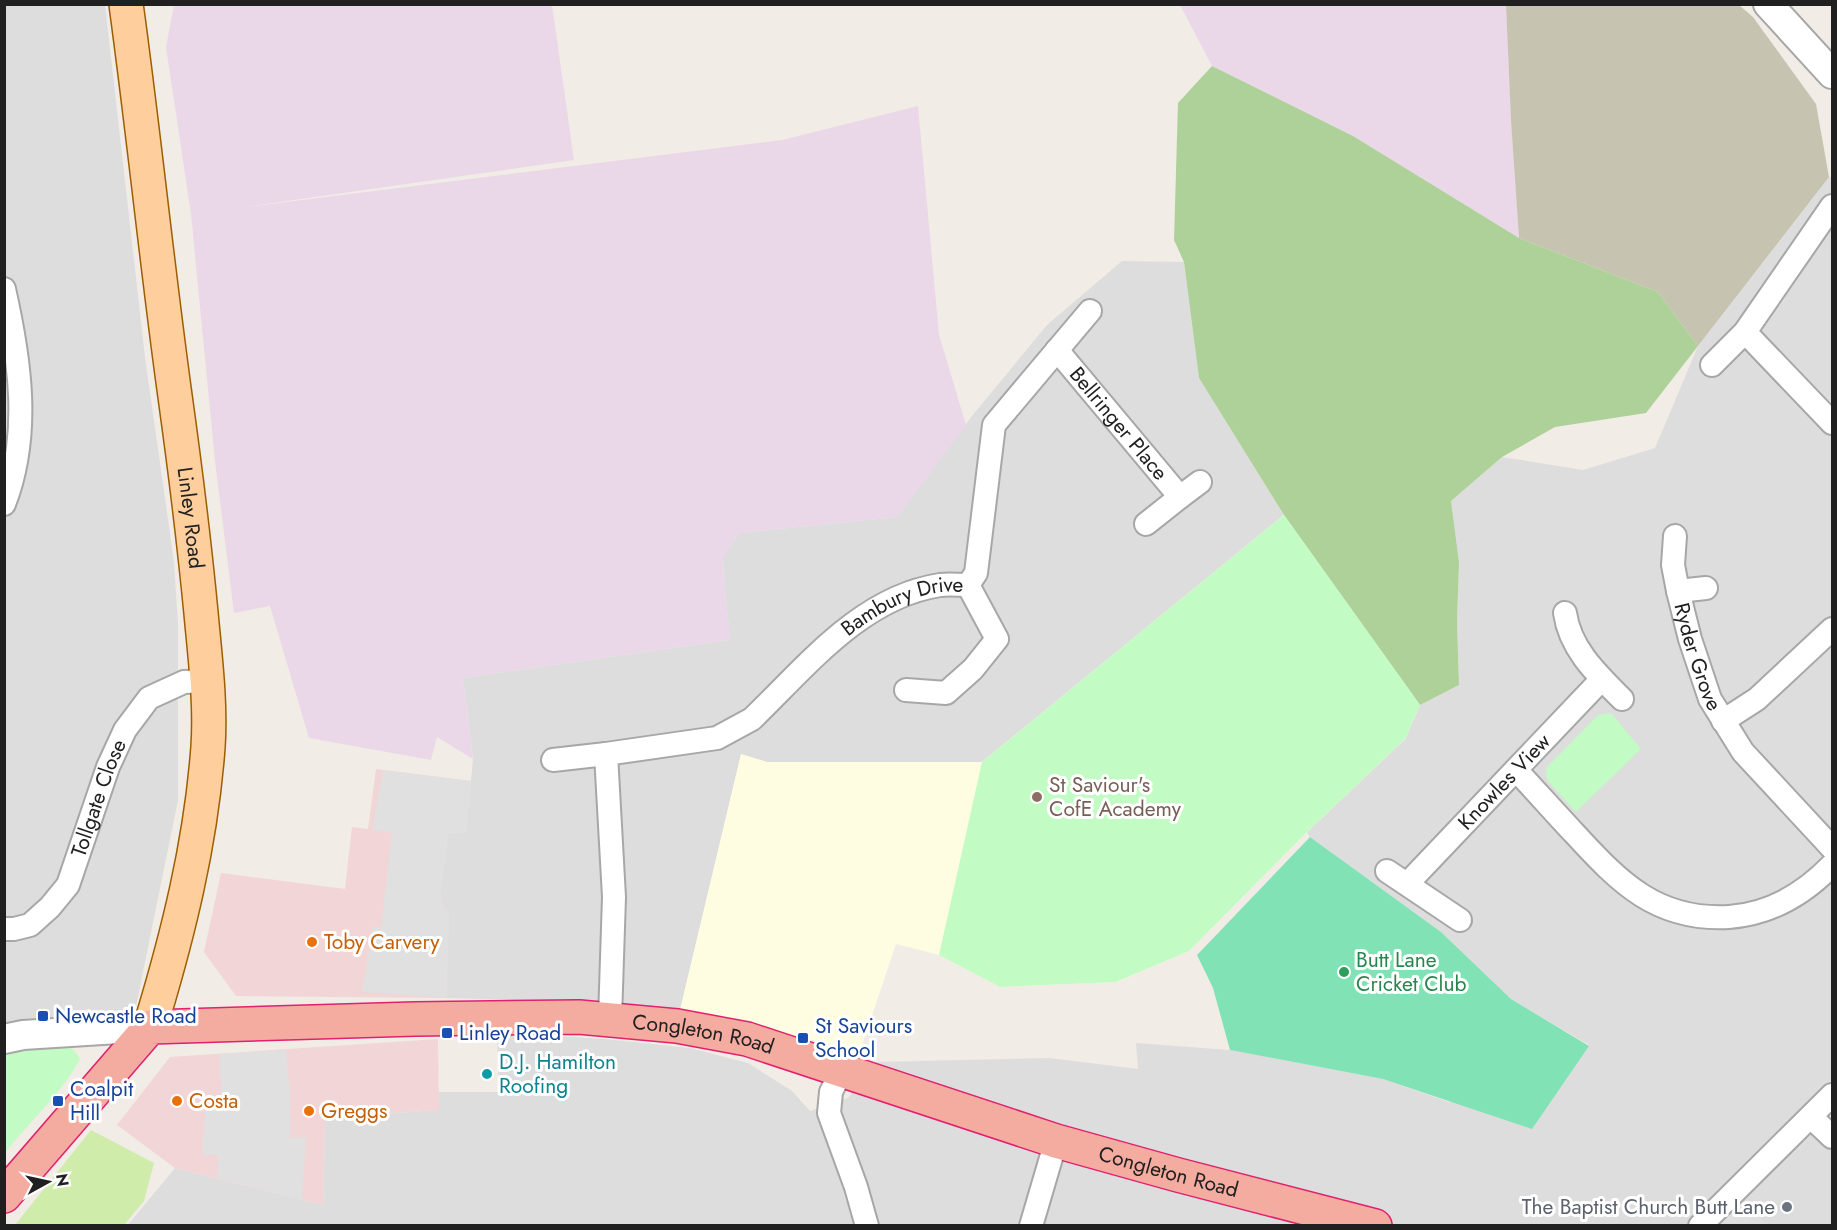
<svg xmlns="http://www.w3.org/2000/svg" width="1837" height="1230" viewBox="0 0 1837 1230" font-family="Jost,sans-serif">
  <style>
    .residential { fill: #dedddd }
    .commercial { fill: #f2d5d6 }
    .industrial { fill: #ead8e8 }
    .education { fill: #fffde1 }
    .construction { fill: #c6c4b1 }
    .grass { fill: #cfecaa }
    .forest { fill: #add199 }
    .park { fill: #c2fbc3 }
    .pitch { fill: #81e2b6 }
    .parking { fill: #e0e0e0 }
    .lines { fill: none; stroke-linecap: round; stroke-linejoin: round }
    .minor-casing { stroke: #a7a7a7; stroke-width: 26 }
    .tertiary-casing { stroke: #a7a7a7; stroke-width: 32 }
    .primary-casing { stroke: #9c5e00; stroke-width: 36 }
    .trunk-casing { stroke: #e1206f; stroke-width: 36 }
    .minor { stroke: #fff; stroke-width: 22 }
    .tertiary { stroke: #fff; stroke-width: 28 }
    .primary { stroke: #ffce9d; stroke-width: 33 }
    .trunk { stroke: #f4aca0; stroke-width: 33 }
    .education-dot { fill: #8d6e63; stroke: #fff; stroke-width: 2 }
    .food-dot { fill: #e8710a; stroke: #fff; stroke-width: 2 }
    .leisure-dot { fill: #2e9e5b; stroke: #fff; stroke-width: 2 }
    .transit-dot { fill: #1a4fb4; stroke: #fff; stroke-width: 2 }
    .culture-dot { fill: #0f9aa8; stroke: #fff; stroke-width: 2 }
    .worship-dot { fill: #6b7280; stroke: #fff; stroke-width: 2 }
    .labels { text-anchor: middle; dominant-baseline: central; stroke-width: 6; stroke-linejoin: round; paint-order: stroke }
    .street-label { font-size: 21px; fill: #202020; stroke: #fff }
    .education-label { font-size: 21px; fill: #785e54; stroke: #fff; text-anchor: start }
    .food-label { font-size: 21px; fill: #c56008; stroke: #fff; text-anchor: start }
    .leisure-label { font-size: 21px; fill: #27864d; stroke: #fff; text-anchor: start }
    .transit-label { font-size: 21px; fill: #164399; stroke: #fff; text-anchor: start }
    .culture-label { font-size: 21px; fill: #0d838f; stroke: #fff; text-anchor: start }
    .worship-label { font-size: 21px; fill: #5b616d; stroke: #fff; text-anchor: end }
  </style>
  <rect width="100%" height="100%" fill="#f1ece6"/>
  <!-- residential -->
  <g class="residential">
    <polygon points="4,5 105,5 145,357 174,562 178,625 178,800 135,1011 5,1027"/>
    <polygon points="1829,177 1832,177 1832,1225 127,1226 175,1168 323,1205 325,1120 333,1117 439,1110 438,1092 499,1092 497,1036 534,1035 605,1039 690,1048 748,1063 792,1091 810,1111 848,1098 875,1062 1049,1058 1138,1069 1136,1043 1230,1050 1383,1079 1449,1102 1589,1045 1511,999 1441,932 1310,837 1307,832 1405,739 1420,705 1459,685 1457,622 1459,562 1451,501 1502,457 1583,470 1655,448 1698,346"/>
    <polygon points="1122,261 1184,262 1199,378 1284,515 982,762 767,762 741,755 680,1010 592,1002 446,998 449,914 440,900 448,833 466,833 473,759 463,678 730,640 722,558 739,533 897,517 972,416 1047,325"/>
  </g>
  <!-- commercial -->
  <g class="commercial">
    <polygon points="376,769 471,781 466,833 448,834 440,900 449,914 446,998 236,996 204,952 221,873 345,889 352,827 368,829"/>
    <polygon points="438,1039 439,1110 333,1117 325,1120 323,1205 175,1168 117,1125 170,1057"/>
  </g>
  <!-- industrial -->
  <g class="industrial">
    <polygon points="174,5 552,5 574,160 246,207 782,140 918,106 939,335 966,425 897,517 739,533 722,558 730,640 463,678 473,759 437,737 431,760 309,738 270,606 234,613 215,461 191,214 166,47"/>
    <polygon points="1180,5 1506,5 1511,121 1519,238 1353,136 1212,66"/>
  </g>
  <!-- education -->
  <polygon class="education" points="1284,515 1420,705 1405,739 1307,832 1189,951 1117,982 1000,987 939,955 896,944 860,1051 680,1010 741,754 767,762 982,762"/>
  <!-- construction -->
  <polygon class="construction" points="1506,5 1739,5 1753,17 1816,104 1829,177 1698,346 1658,292 1519,238 1511,121"/>
  <!-- grass -->
  <polygon class="grass" points="91,1130 154,1163 144,1201 124,1225 15,1225"/>
  <!-- forest -->
  <polygon class="forest" points="1212,66 1353,136 1519,238 1658,292 1698,346 1646,413 1555,427 1502,457 1451,501 1459,562 1457,622 1459,685 1420,705 1284,515 1199,378 1184,262 1174,240 1178,103"/>
  <!-- park -->
  <g class="park">
    <polygon points="1284,515 1420,705 1405,739 1307,832 1189,951 1116,982 1000,987 939,955 982,762"/>
    <polygon points="1611,713 1641,749 1576,812 1547,780 1546,768 1598,715"/>
    <path d="M 65,1045 L 74,1050 L 80,1059 C 62,1093 28,1123 5,1153 L 5,1051 Z"/>
  </g>
  <!-- pitch -->
  <polygon class="pitch" points="1310,837 1441,932 1511,999 1589,1046 1532,1129 1383,1079 1230,1050 1213,988 1197,955"/>
  <!-- parking -->
  <g class="parking">
    <polygon points="383,770 471,781 466,833 448,834 440,900 449,914 446,998 362,992 373,927 381,927 392,832 372,830"/>
    <polygon points="286,1050 290,1095 290,1138 306,1137 302,1200 217,1178 218,1155 202,1155 206,1102 222,1101 219,1054"/>
    <polygon points="1741,1202 1769,1225 1718,1225"/>
  </g>
  <g class="lines">
    <defs>
      <g id="minor">
        <path d="M 4,289 C 20,360 31,435 4,504"/>
        <polyline points="1745,332 1832,423"/>
        <path id="s1" d="M 1057,350 L 1180,497 L 1146,524"/>
        <polyline points="1712,365 1745,332 1832,206"/>
        <polyline points="1180,497 1200,482"/>
        <path id="s2" d="M 1675,536 L 1673,565 L 1678,591 L 1690,639 L 1710,699 L 1743,752 L 1832,848"/>
        <polyline points="1678,591 1706,588"/>
        <path d="M 1565,613 C 1570,649 1597,674 1622,699"/>
        <polyline points="906,690 946,693 973,669 997,639 968,585"/>
        <polyline points="1723,721 1757,699 1832,629"/>
        <polyline points="553,760 606,754"/>
        <path d="M 1516,770 C 1536,791 1555,813 1575,834 C 1620,883 1657,921 1729,917 C 1770,914 1804,894 1832,865"/>
        <polyline points="1387,871 1460,920"/>
        <path id="s3" d="M 1407,884 L 1602,679"/>
        <path id="s4" d="M 4,929 L 14,929 L 30,925 L 50,907 L 68,885 L 108,767 L 125,730 L 149,698 L 184,682 L 208,681"/>
        <path id="s5" d="M 610,1019 L 614,897 L 606,754 L 717,738 L 752,719 C 806,667 861,597 940,585 C 949,584 959,585 968,585 L 976,573 L 994,425 L 1090,311"/>
        <polyline points="841,1071 831,1092 829,1113 856,1187 867,1226"/>
        <polyline points="1811,1117 1832,1137"/>
        <polyline points="1031,1226 1056,1141"/>
        <polyline points="1700,1226 1832,1095"/>
      </g>
      <g id="tertiary">
        <polyline points="1768,4 1832,74"/>
        <polyline points="4,1039 23,1035 150,1027"/>
      </g>
      <g id="primary">
        <path id="s6" d="M 126,4 C 144,135 157,266 175,396 C 185,468 194,540 201,613 C 205,657 211,703 208,747 C 201,843 178,935 150,1027"/>
      </g>
      <g id="trunk">
        <path id="s7" d="M 4,1196 L 150,1027 L 415,1019 L 579,1017 L 677,1026 L 747,1039 L 1056,1141 L 1178,1175 L 1375,1226"/>
      </g>
    </defs>
    <!-- minor casing -->
    <use href="#minor" class="minor-casing"/>
    <!-- tertiary casing -->
    <use href="#tertiary" class="tertiary-casing"/>
    <!-- primary casing -->
    <use href="#primary" class="primary-casing"/>
    <!-- trunk casing -->
    <use href="#trunk" class="trunk-casing"/>
    <!-- minor -->
    <use href="#minor" class="minor"/>
    <!-- tertiary -->
    <use href="#tertiary" class="tertiary"/>
    <!-- primary -->
    <use href="#primary" class="primary"/>
    <!-- trunk -->
    <use href="#trunk" class="trunk"/>
  </g>
  <!-- markers -->
  <circle class="education-dot" cx="1037" cy="797" r="6"/>
  <g class="food-dot">
    <circle cx="312" cy="942" r="6"/>
    <circle cx="177" cy="1101" r="6"/>
    <circle cx="309" cy="1111" r="6"/>
  </g>
  <circle class="leisure-dot" cx="1344" cy="972" r="6"/>
  <g class="transit-dot">
    <rect x="37" y="1010" width="12" height="12" rx="3"/>
    <rect x="441" y="1027" width="12" height="12" rx="3"/>
    <rect x="797" y="1032" width="12" height="12" rx="3"/>
    <rect x="52" y="1095" width="12" height="12" rx="3"/>
  </g>
  <circle class="culture-dot" cx="487" cy="1074" r="6"/>
  <circle class="worship-dot" cx="1787" cy="1207" r="6"/>
  <g class="labels">
    <!-- street labels -->
    <g class="street-label">
      <text stroke="none"><textPath href="#s1" startOffset="96">Bellringer Place</textPath></text>
      <text stroke="none"><textPath href="#s6" startOffset="518">Linley Road</textPath></text>
      <text stroke="none"><textPath href="#s5" startOffset="610">Bambury Drive</textPath></text>
      <text stroke="none"><textPath href="#s2" startOffset="124">Ryder Grove</textPath></text>
      <text stroke="none"><textPath href="#s3" startOffset="141">Knowles View</textPath></text>
      <text stroke="none"><textPath href="#s4" startOffset="174">Tollgate Close</textPath></text>
      <text stroke="none"><textPath href="#s7" startOffset="778">Congleton Road</textPath></text>
      <text stroke="none"><textPath href="#s7" startOffset="1264">Congleton Road</textPath></text>
    </g>
    <!-- education labels -->
    <g class="education-label">
      <text x="1049" y="785">St Saviour's<tspan x="1049" dy="24">CofE Academy</tspan></text>
    </g>
    <!-- food labels -->
    <g class="food-label">
      <text x="324" y="942">Toby Carvery</text>
      <text x="189" y="1101">Costa</text>
      <text x="321" y="1111">Greggs</text>
    </g>
    <!-- leisure labels -->
    <g class="leisure-label">
      <text x="1356" y="960">Butt Lane<tspan x="1356" dy="24">Cricket Club</tspan></text>
    </g>
    <!-- transit labels -->
    <g class="transit-label">
      <text x="55" y="1016">Newcastle Road</text>
      <text x="815" y="1026">St Saviours<tspan x="815" dy="24">School</tspan></text>
      <text x="459" y="1033">Linley Road</text>
      <text x="70" y="1089">Coalpit<tspan x="70" dy="24">Hill</tspan></text>
    </g>
    <!-- culture labels -->
    <g class="culture-label">
      <text x="499" y="1062">D.J. Hamilton<tspan x="499" dy="24">Roofing</tspan></text>
    </g>
    <!-- worship labels -->
    <g class="worship-label">
      <text x="1775" y="1207">The Baptist Church Butt Lane</text>
    </g>
  </g>
  <!-- border -->
  <rect width="1837" height="1230" fill="none" stroke="#202020" stroke-width="12"/>
  <!-- north arrow -->
  <g transform="translate(48 1182) rotate(82)" stroke="#ffffff" stroke-width="4.5" paint-order="stroke">
  <path d="M0-4.5L10 22L0 15L-10 22Z" fill="#202020"/>
  <text y="-9" font-size="16" font-weight="bold" text-anchor="middle" fill="#202020">N</text>
  </g>
</svg>
